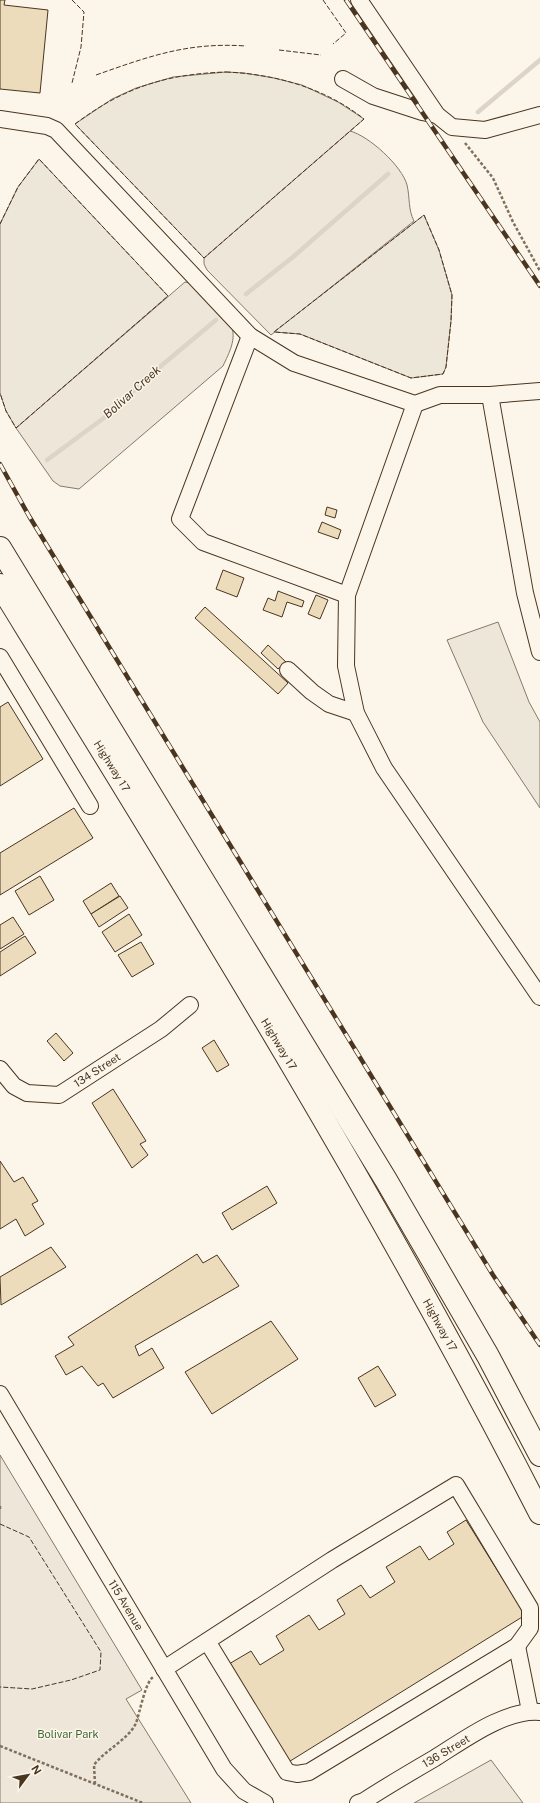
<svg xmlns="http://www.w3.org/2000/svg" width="540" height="1803" viewBox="0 0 540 1803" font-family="'Public Sans',sans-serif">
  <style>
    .green { fill: #ede6d9; stroke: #887966 }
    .parking { fill: #ede7d9; stroke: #887966 }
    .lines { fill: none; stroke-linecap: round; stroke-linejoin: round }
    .stream { stroke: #dcd4c6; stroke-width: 4.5 }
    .building { fill: #ecdcbc; stroke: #4a3520 }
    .minor-casing { stroke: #4a3520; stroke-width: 18 }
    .highway-casing { stroke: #4a3520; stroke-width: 24 }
    .path { stroke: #7f6f5c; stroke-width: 2.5; stroke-dasharray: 3 2; stroke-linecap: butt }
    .minor { stroke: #fbf6e9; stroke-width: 16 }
    .highway { stroke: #fbf6e9; stroke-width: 22 }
    .rail-casing { stroke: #4a3520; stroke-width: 4.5 }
    .rail { stroke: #fbf6e9; stroke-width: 3; stroke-dasharray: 9; stroke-linecap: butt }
    .fence { stroke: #4a3520; stroke-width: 1; stroke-dasharray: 5 2; stroke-linecap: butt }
    .labels { text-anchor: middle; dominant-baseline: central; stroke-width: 3; stroke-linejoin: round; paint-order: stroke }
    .street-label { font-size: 11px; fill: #4a3520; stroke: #fbf6e9 }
    .park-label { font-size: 11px; fill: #436837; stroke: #fbf6e9 }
    .water-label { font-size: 12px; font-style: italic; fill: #4a3520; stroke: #fbf6e9 }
  </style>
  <rect width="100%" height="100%" fill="#fbf6e9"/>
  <!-- green -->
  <g class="green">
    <path d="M 350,131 C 369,136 402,166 407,185 C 410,197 408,210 414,221 L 271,335 L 207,270 L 204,264 L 204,258 Z"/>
    <path d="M 185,282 L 190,283 L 231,325 C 237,339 229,353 223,366 L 79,489 L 60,486 L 53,481 L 16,428 Z"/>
    <polygon points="0,1455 142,1690 126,1699 191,1803 0,1803"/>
    <polygon points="491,1760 523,1803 414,1803"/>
  </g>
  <!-- parking -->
  <g class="parking">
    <polygon points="226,72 244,73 274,78 302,85 338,102 364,119 204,258 75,124 112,99 136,88 173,77"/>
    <polygon points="39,159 168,296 16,428 6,411 0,393 0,224 18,187"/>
    <polygon points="424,215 439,250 452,295 451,321 446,367 443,374 411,378 300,334 274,332"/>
    <polygon points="498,622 529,702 540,722 540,808 483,722 447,640"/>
  </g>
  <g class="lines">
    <!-- stream -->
    <g class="stream">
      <polyline points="478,112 540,60"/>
      <polyline points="246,294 293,257 388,174"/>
      <polyline points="47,460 116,409 143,381 216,320"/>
    </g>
  </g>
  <!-- building -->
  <g class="building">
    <polygon points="0,0 5,0 4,5 48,10 40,93 0,89"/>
    <polygon points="327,507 337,510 335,518 325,515"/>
    <polygon points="322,522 341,530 338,539 318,532"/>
    <polygon points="223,570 244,578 237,597 216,589"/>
    <polygon points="278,591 304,601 302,607 287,602 282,617 263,610 268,598 275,601"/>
    <polygon points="316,595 328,600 320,619 308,614"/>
    <polygon points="205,607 288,683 278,694 195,618"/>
    <polygon points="268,645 286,662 278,669 261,653"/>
    <polygon points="8,702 43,759 0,786 0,707"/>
    <polygon points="74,808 93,838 0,895 0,853"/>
    <polygon points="40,876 54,900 29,915 15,891"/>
    <polygon points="111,883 119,896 91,914 83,901"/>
    <polygon points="120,896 128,908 99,927 91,914"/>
    <polygon points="129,914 142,935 115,952 102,932"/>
    <polygon points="13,917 24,934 0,949 0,925"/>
    <polygon points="25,936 36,953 0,976 0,952"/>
    <polygon points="141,942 154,964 132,977 118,955"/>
    <polygon points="56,1033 73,1053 64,1061 47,1041"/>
    <polygon points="214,1040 229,1065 217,1072 202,1048"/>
    <polygon points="113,1089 146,1141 140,1144 148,1155 132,1168 92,1103"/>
    <polygon points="0,1161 14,1182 23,1177 38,1201 32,1204 44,1224 25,1236 16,1219 0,1229"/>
    <polygon points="267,1186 277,1203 232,1230 222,1213"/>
    <polygon points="51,1247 66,1267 1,1305 0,1277"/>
    <polygon points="197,1254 203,1263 217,1255 239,1286 135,1346 139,1356 152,1348 164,1368 113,1398 103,1383 98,1386 82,1366 66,1375 55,1356 74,1345 68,1337"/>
    <polygon points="271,1321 298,1359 212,1414 185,1372"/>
    <polygon points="378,1366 396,1395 375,1407 358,1378"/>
    <polygon points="466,1520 507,1586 509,1585 527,1614 287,1763 229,1664 251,1651 260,1665 284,1650 276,1636 309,1615 319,1630 345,1614 337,1600 361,1585 370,1598 395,1582 386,1567 420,1546 429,1560 454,1544 447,1532"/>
  </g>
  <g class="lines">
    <defs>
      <g id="minor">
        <polyline points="359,0 437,115 452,127 485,130 540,115"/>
        <polyline points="343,79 373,96 422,112 437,115"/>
        <polyline points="0,119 47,126 56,130 250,336 294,363 415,404 440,395 490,395 525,593 540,652"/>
        <polyline points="250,336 180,519 203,542 347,595 415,404"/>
        <polyline points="490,395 540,391"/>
        <polyline points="347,595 346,666 356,713 384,768 540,997"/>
        <polyline points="0,657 90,806"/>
        <polyline points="288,670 312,692 329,704 356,713"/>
        <polyline points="0,1069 14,1086 27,1093 59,1095 161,1029 190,1005"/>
        <polyline points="0,1394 224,1769 244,1791 265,1803"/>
        <polyline points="517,1646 530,1711"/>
        <polyline points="164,1669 332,1560 456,1485 530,1608 530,1628 517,1646 309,1772 297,1774 287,1772 207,1641"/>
        <path d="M 358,1803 L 364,1801 C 387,1786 411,1772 435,1758 C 464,1740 505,1709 540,1712"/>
      </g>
      <g id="highway">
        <polyline points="0,548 386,1180 488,1356 540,1455"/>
        <path d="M 0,585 C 188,890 377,1194 540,1513"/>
      </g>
    </defs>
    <!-- minor casing -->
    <use href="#minor" class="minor-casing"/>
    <!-- highway casing -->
    <use href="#highway" class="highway-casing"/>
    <!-- path -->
    <g class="path">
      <polyline points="465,143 493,178 513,222 540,271"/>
      <polyline points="0,1506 0,1509"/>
      <polyline points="0,1746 143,1803"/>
      <path d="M 95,1784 L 94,1765 C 105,1750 129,1739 136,1723 C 140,1712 145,1683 153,1677"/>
    </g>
    <!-- minor -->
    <use href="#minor" class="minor"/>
    <!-- highway -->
    <use href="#highway" class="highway"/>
    <defs>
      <g id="rail">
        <polyline points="346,0 540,286"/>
        <polyline points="0,464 29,516 493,1275 540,1345"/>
      </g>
    </defs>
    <!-- rail casing -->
    <use href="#rail" class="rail-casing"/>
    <!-- rail -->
    <use href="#rail" class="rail"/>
    <!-- fence -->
    <g class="fence">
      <polyline points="72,0 84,12 81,47 72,83"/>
      <polyline points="323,0 346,33 333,44"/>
      <polyline points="279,50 321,55"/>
      <path d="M 226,72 C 275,74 325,88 364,119 L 204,258 L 75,124 C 123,88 165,74 226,72 Z"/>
      <path d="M 96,75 C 150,56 188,42 246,46"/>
      <polygon points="424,215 439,250 452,295 451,321 446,367 443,374 411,378 300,334 274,332"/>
      <polyline points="0,224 18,187 39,159 168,296 16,428 6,411 0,393"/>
      <polyline points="0,1524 29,1537 101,1652 100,1670 71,1680 32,1689 0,1687"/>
    </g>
  </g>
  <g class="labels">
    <!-- street labels -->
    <g class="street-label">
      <text transform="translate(112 766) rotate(58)">Highway 17</text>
      <text transform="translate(279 1044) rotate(59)">Highway 17</text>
      <text transform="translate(97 1070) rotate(-33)">134 Street</text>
      <text transform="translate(440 1325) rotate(61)">Highway 17</text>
      <text transform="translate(126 1605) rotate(59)">115 Avenue</text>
      <text transform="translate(446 1751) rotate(-31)">136 Street</text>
    </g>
    <!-- park labels -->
    <g class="park-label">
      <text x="68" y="1734">Bolivar Park</text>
    </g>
    <!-- water labels -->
    <g class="water-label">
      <text transform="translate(132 392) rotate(-42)">Bolivar Creek</text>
    </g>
  </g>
  <!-- north arrow -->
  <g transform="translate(28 1775) rotate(58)" stroke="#fbf6e9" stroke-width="3" paint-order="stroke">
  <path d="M0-3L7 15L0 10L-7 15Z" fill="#4a3520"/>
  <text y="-6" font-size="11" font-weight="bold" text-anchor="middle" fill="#4a3520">N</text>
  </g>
</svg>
